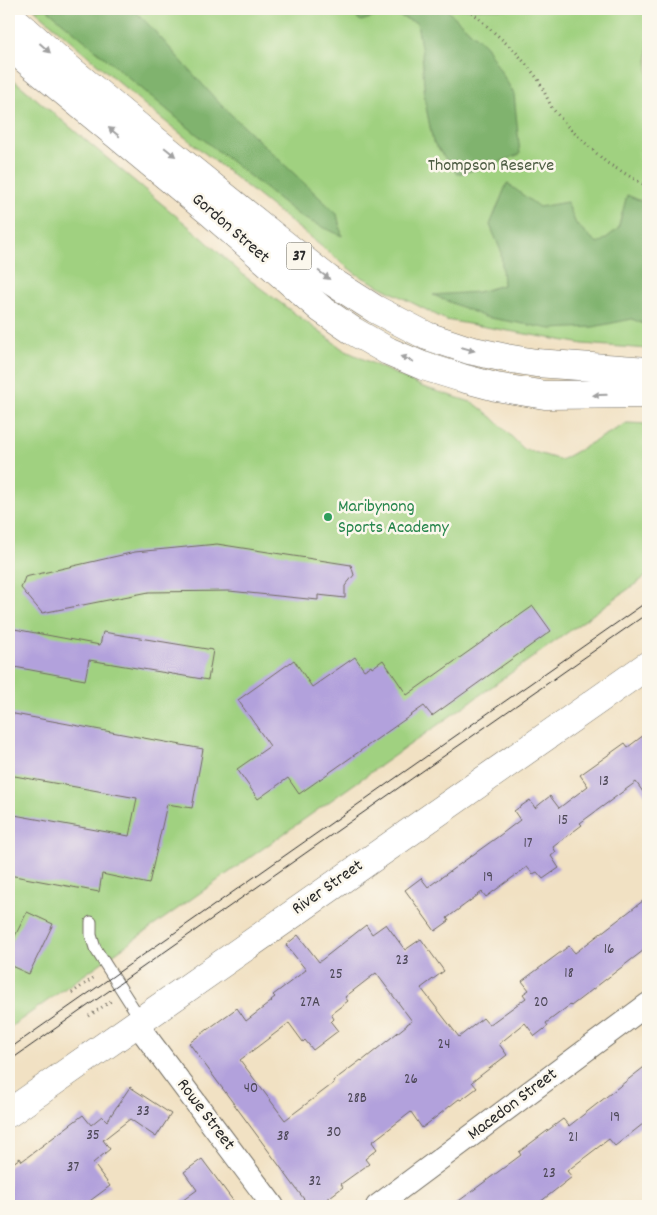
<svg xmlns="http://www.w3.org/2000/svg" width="657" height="1215" viewBox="0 0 657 1215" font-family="Dekko,sans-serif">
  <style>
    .green { fill: #a0d180; stroke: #667e56 }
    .forest { fill: #80b36e; stroke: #566f4c }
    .building { fill: #b2a1dc; fill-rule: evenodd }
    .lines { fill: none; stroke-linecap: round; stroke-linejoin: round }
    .lane-casing { stroke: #706b60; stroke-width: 13 }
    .street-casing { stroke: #706b60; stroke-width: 24 }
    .secondary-casing { stroke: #706b60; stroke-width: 29 }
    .primary-casing { stroke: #706b60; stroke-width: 29 }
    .path { stroke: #706b60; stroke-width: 3; stroke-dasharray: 1 4; stroke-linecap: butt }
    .lane { stroke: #fff; stroke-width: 11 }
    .street { stroke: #fff; stroke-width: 22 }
    .secondary { stroke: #fff; stroke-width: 28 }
    .primary { stroke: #fff; stroke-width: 28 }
    .tram { stroke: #2b2b2b; stroke-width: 1 }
    .oneway { fill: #a0a0a0 }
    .leisure-dot { fill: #2e9e5b; stroke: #fbf7ec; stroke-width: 2 }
    .labels { text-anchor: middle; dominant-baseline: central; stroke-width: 5; stroke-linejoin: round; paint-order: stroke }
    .number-label { font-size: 15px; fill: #4d4857 }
    .shield { fill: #fbf7ec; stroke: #696865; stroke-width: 1 }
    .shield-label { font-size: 16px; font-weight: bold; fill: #2b2b2b }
    .park-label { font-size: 18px; fill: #4e5d44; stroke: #fbf7ec }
    .street-label { font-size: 18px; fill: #2b2b2b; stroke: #fbf7ec }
    .leisure-label { font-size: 18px; fill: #27864d; stroke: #fbf7ec; text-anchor: start }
  </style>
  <rect width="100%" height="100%" fill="#fbf7ec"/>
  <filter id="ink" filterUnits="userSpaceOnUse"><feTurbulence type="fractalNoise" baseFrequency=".02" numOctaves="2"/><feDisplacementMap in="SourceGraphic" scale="10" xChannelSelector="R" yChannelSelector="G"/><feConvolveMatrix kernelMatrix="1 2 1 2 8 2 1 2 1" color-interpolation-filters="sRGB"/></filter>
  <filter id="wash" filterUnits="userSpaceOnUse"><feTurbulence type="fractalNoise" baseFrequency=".0096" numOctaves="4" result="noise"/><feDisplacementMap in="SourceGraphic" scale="20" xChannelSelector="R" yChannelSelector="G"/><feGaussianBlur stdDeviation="1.12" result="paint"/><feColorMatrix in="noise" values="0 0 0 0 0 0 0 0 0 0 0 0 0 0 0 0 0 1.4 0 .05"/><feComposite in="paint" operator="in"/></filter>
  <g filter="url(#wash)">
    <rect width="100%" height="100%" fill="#f1e1c3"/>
    <!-- green -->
    <g class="green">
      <polygon points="34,9 648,9 648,349 583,344 446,320 356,274 146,106"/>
      <polygon points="9,76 199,235 247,278 344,350 423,387 474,403 493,418 524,449 561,460 627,423 648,424 648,575 473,700 9,1028"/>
    </g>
    <!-- forest -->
    <g class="forest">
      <polygon points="47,9 133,9 150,26 221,105 337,214 342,236 301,217 184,124"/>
      <polygon points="346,9 446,9 486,46 514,94 520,154 490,166 457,174 433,142 425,102 422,53 417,23 389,12 361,21"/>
      <polygon points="507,183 539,207 567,202 576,224 598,244 618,229 627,195 648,204 648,326 632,319 593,327 551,329 485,317 433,295 478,292 503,285 501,251 490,225"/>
    </g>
    <g id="blocks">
      <!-- building -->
      <g class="building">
        <polygon points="217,544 351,565 354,575 345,586 345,598 318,595 318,600 229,591 149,592 42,613 21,588 25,577 135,552"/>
        <polygon points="533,606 551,631 432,716 424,706 299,794 288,778 258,799 237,769 270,746 238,700 294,660 312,687 355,657 364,670 371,666 372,668 383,660 407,695"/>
        <polygon points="9,628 100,645 103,632 213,650 208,680 89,660 85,680 9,666"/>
        <polygon points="9,713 203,749 192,808 167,804 149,884 102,874 99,892 9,875 9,814 129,836 137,798 9,775"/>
        <polygon points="648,732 648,799 636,782 580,823 582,825 553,847 556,852 551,856 559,868 543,879 537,872 533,874 527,867 486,897 482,892 447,918 449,921 435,931 405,890 421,878 428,887 499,836 520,820 514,811 530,800 535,808 550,796 559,808 588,786 580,775 625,743 628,747"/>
        <path d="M 648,897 L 648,947 L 571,1006 L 570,1005 L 546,1023 L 548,1026 L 535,1036 L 525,1023 L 499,1044 L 507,1055 L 472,1082 L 477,1088 L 461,1100 L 459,1099 L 422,1128 L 411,1112 L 372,1142 L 377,1149 L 365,1159 L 369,1164 L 341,1184 L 343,1187 L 318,1206 L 309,1206 L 189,1043 L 237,1008 L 246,1021 L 272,1001 L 271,1000 L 275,997 L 273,995 L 306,970 L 286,945 L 298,935 L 319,962 L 366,925 L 372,934 L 386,924 L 405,950 L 421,939 L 444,971 L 421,988 L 459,1037 L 483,1018 L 489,1025 L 526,998 L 523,994 L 529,990 L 522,981 L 569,946 L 575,953 ZM 376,973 L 412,1021 L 407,1024 L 407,1025 L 362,1061 L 361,1060 L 333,1081 L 334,1083 L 285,1120 L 240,1060 L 289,1023 L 303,1042 L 305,1040 L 313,1050 L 338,1031 L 331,1022 L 334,1019 L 331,1014 L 348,1001 L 345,997 Z"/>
        <polygon points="27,912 53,924 29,974 9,965 9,948"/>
        <polygon points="648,1064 648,1120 615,1146 609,1139 567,1171 572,1177 535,1206 452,1206 521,1155 519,1152 563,1119 569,1126"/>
        <polygon points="130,1087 171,1114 156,1137 130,1119 103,1140 110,1149 93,1163 110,1186 83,1206 9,1206 9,1166 20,1158 22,1161 83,1115 91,1125 102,1116 107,1121"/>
        <polygon points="202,1159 237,1206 175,1206 197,1190 184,1172"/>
      </g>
    </g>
  </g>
  <g filter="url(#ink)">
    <use href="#blocks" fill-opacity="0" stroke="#706b60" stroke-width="1"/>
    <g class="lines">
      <defs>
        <polyline id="lane" points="91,922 91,935 95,948 141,1020"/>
        <g id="street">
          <polyline points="136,1023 273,1206"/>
          <polyline points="377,1206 648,1004"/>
        </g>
        <polyline id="secondary" points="9,1113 648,665"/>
        <g id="primary">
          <polyline points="9,15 60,61 140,128 275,237 328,279 375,309 427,336 469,350 506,358 536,363 648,371"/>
          <polyline points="9,46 211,213 321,309 353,331 388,351 423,366 462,378 496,387 545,395 648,394"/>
        </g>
      </defs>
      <!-- lane casing -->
      <use href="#lane" class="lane-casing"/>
      <!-- street casing -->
      <use href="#street" class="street-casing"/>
      <!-- secondary casing -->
      <use href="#secondary" class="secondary-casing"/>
      <!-- primary casing -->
      <use href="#primary" class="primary-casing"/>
      <!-- path -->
      <g class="path">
        <polyline points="468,9 516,52 538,79 552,108 569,128 607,163 648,187"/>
        <polyline points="72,993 96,976"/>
        <polyline points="89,1016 111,1001"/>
      </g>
      <!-- lane -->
      <use href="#lane" class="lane"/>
      <!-- street -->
      <use href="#street" class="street"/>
      <!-- secondary -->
      <use href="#secondary" class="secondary"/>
      <!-- primary -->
      <use href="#primary" class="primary"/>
      <!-- tram -->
      <g class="tram">
        <polyline points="9,1049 648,601"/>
        <polyline points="9,1061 648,613"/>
      </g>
    </g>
    <!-- one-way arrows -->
    <defs><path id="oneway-solid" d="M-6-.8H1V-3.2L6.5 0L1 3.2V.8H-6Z" transform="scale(1.25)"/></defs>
    <g class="oneway">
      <use href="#oneway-solid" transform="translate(45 48) rotate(42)"/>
      <use href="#oneway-solid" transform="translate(114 132) rotate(-141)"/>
      <use href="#oneway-solid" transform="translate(170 152) rotate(39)"/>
      <use href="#oneway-solid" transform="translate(324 275) rotate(37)"/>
      <use href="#oneway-solid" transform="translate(468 349) rotate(16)"/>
      <use href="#oneway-solid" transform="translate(407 359) rotate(-158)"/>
      <use href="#oneway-solid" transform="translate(600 395) rotate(179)"/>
    </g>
  </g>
  <!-- markers -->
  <circle class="leisure-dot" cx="328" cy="517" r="5"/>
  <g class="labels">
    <!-- number labels -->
    <g class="number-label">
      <text x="604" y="782">13</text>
      <text x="563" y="821">15</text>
      <text x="528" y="844">17</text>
      <text x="488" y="878">19</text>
      <text x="609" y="950">16</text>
      <text x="402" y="961">23</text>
      <text x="569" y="974">18</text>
      <text x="336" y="975">25</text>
      <text x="310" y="1003">27A</text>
      <text x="541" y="1003">20</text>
      <text x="444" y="1045">24</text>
      <text x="411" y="1080">26</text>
      <text x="251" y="1089">40</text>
      <text x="357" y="1099">28B</text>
      <text x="143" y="1112">33</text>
      <text x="615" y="1118">19</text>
      <text x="334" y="1133">30</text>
      <text x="93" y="1136">35</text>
      <text x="283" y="1137">38</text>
      <text x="573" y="1138">21</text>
      <text x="73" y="1168">37</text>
      <text x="549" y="1174">23</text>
      <text x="315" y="1182">32</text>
    </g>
    <!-- shield labels -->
    <rect class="shield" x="286.5" y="242.5" width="25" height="27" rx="4"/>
    <g class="shield-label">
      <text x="299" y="256">37</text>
    </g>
    <!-- park labels -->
    <g class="park-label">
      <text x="491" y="166">Thompson Reserve</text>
    </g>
    <!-- street labels -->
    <g class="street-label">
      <text transform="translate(230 229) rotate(41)">Gordon Street</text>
      <text transform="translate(328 888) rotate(-35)">River Street</text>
      <text transform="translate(513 1105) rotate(-37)">Macedon Street</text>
      <text transform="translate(205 1115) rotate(53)">Rowe Street</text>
    </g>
    <!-- leisure labels -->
    <g class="leisure-label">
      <text x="338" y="507">Maribynong<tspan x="338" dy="21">Sports Academy</tspan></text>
    </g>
  </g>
  <!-- margin -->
  <rect width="657" height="1215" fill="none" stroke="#fbf7ec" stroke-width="30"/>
</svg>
